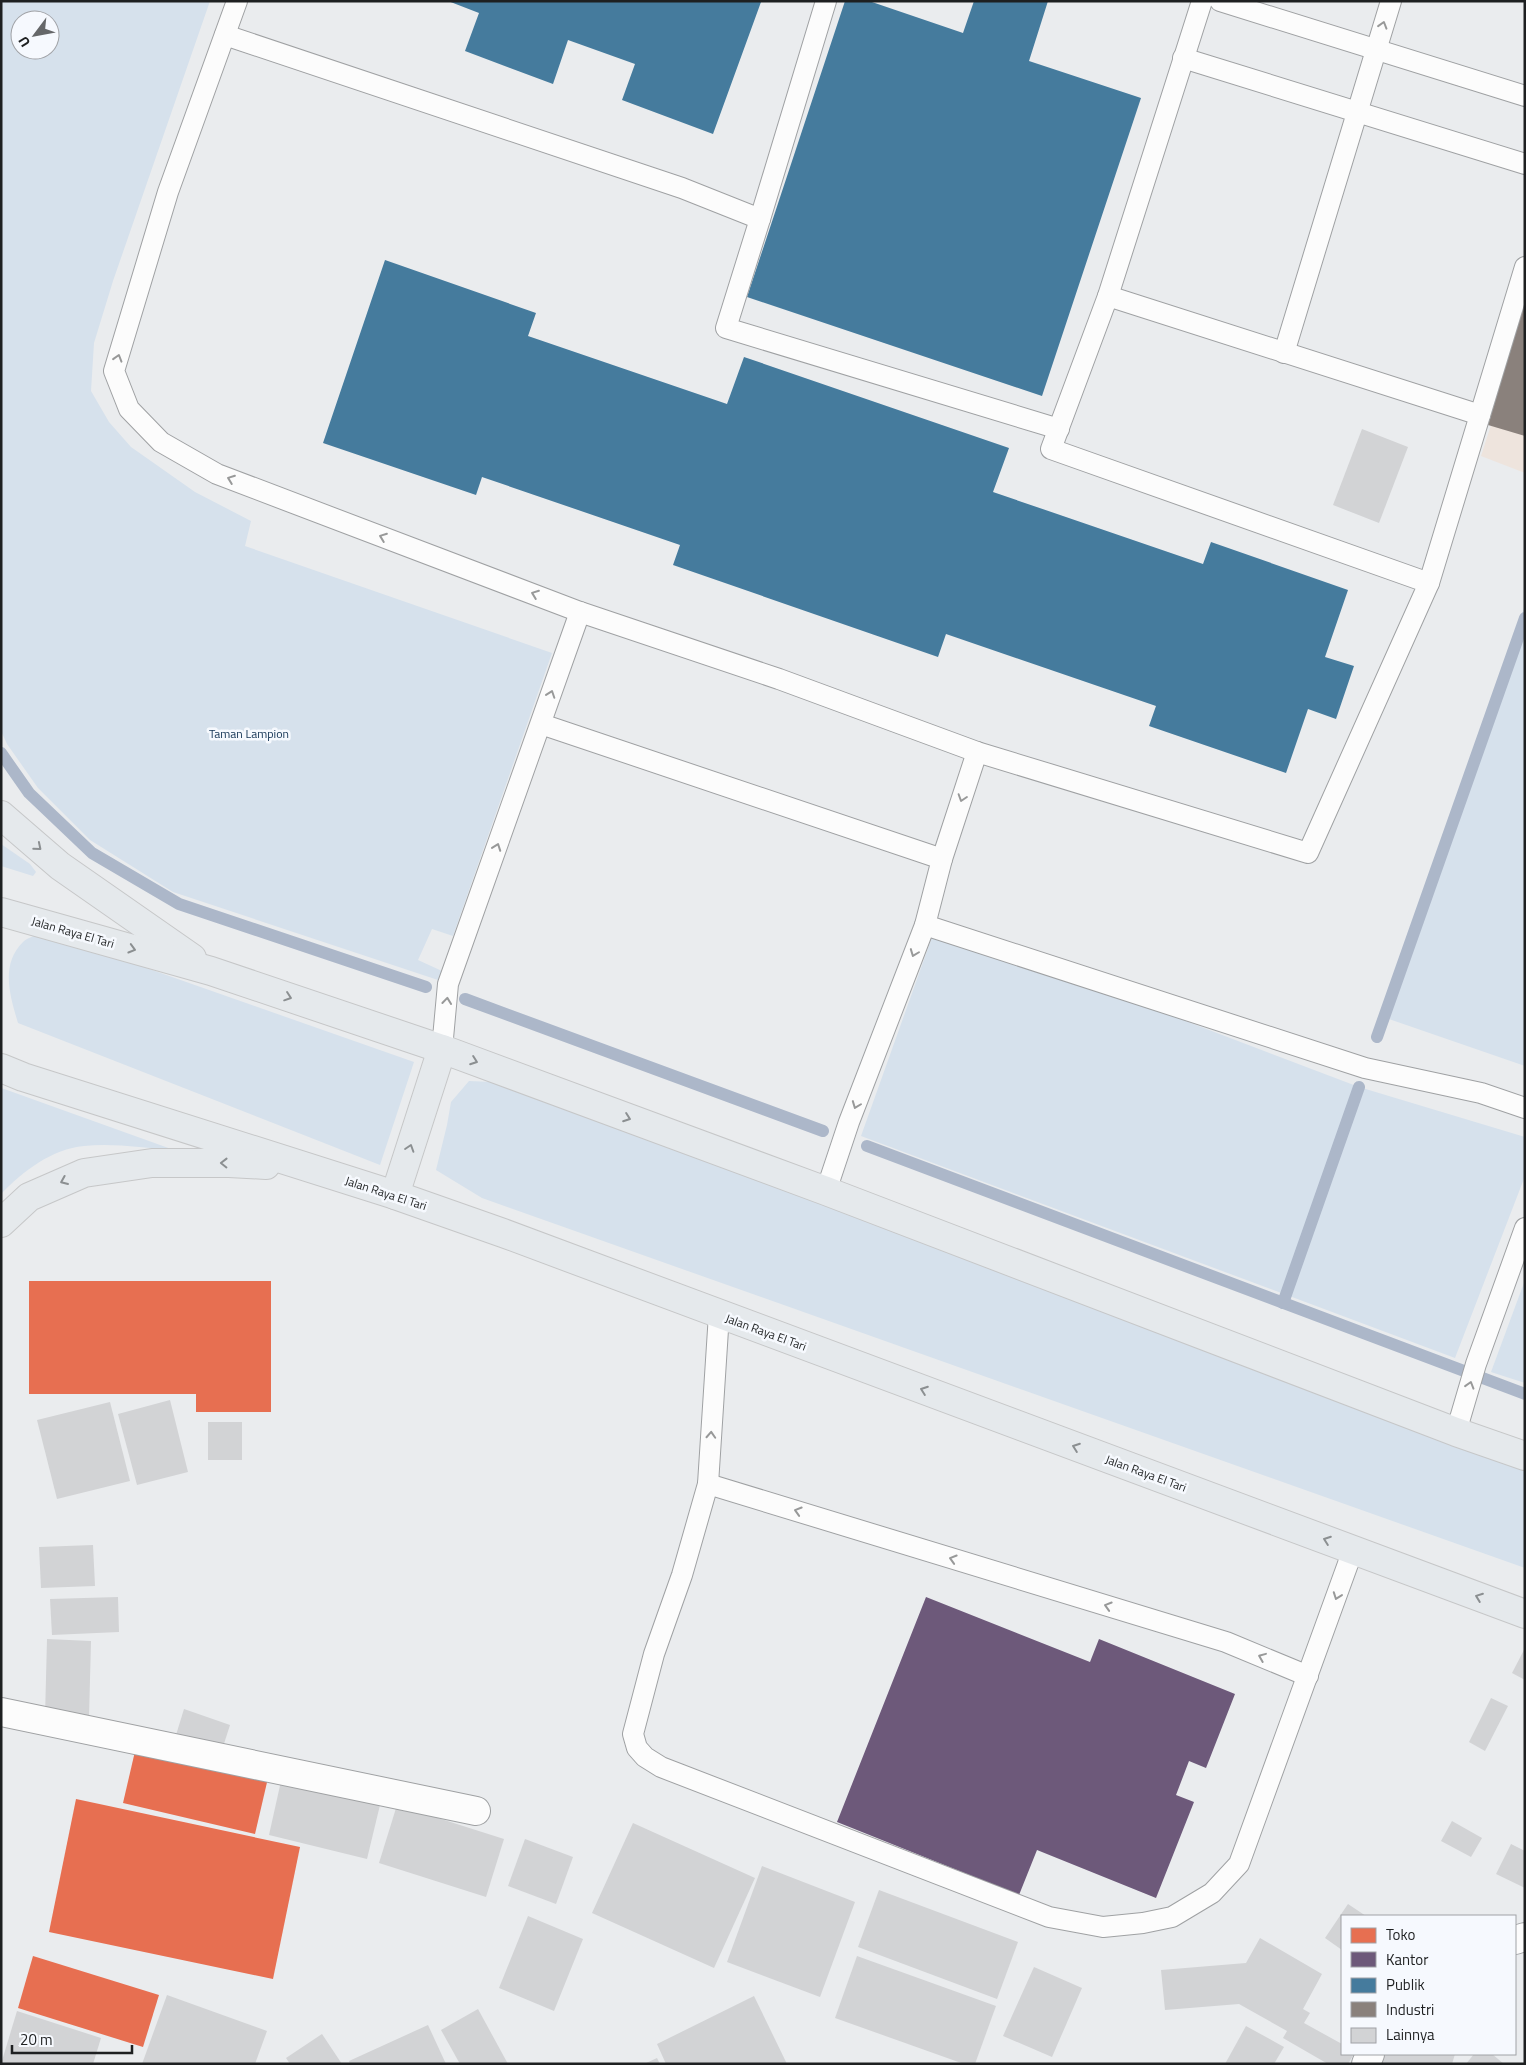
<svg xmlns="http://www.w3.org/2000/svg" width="1526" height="2065" viewBox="0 0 1526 2065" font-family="'Titillium Web',sans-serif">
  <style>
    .industrial { fill: #eee4dd }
    .green { fill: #d6e1ec; fill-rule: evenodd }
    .shops { fill: #e76f51 }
    .offices { fill: #6d597a }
    .public { fill: #457b9d }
    .industry { fill: #8a817c }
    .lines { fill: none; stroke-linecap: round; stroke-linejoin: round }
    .stream { stroke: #acb7c9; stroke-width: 12 }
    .building { fill: #d2d3d5 }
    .lane-casing { stroke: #9fa1a3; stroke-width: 22 }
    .street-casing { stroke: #9fa1a3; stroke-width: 30 }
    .primary-casing { stroke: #c6c7c8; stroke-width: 30 }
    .lane { stroke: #fcfcfc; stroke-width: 20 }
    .street { stroke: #fcfcfc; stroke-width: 28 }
    .primary { stroke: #e5e9ec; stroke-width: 28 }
    .oneway { stroke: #989999 }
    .oneway2 { stroke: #8b8f91 }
    .labels { text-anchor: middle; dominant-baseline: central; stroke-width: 5; stroke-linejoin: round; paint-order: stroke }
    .park-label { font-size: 12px; fill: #113152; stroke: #f6f9fe }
    .street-label { font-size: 12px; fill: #1e2021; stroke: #f6f9fe }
  </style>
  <rect width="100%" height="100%" fill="#eaecee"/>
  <!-- industrial -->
  <polygon class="industrial" points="1525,320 1525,473 1481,456"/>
  <!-- green -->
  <g class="green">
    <path d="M 1,1 L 210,1 L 113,281 L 94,343 L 91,391 L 109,422 L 131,447 L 195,492 L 251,521 L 245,546 L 552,653 L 453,936 L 432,929 L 418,960 L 442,971 L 438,980 L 173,892 L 90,840 L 38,788 L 7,744 L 1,731 ZM 20,20 L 50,20 L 50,50 L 20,50 Z"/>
    <polygon points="1525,605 1525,1066 1386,1018"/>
    <polygon points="1,844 30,864 36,872 33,876 1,866"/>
    <polygon points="936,926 1359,1087 1525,1137 1525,1176 1455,1358 861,1136"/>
    <path d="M 44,932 L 414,1062 L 380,1165 L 18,1023 C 10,996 0,965 23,942 C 28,937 38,935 44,932 Z"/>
    <polygon points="469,1081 492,1082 1525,1466 1525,1568 482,1198 436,1170 447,1125 451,1102"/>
    <path d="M 1,1088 L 7,1090 L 174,1150 C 145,1148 113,1143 84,1146 C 52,1149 23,1171 1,1194 Z"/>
    <polygon points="1525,1280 1525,1383 1491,1372"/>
  </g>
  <!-- shops -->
  <g class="shops">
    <polygon points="29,1281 271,1281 271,1412 196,1412 196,1394 29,1394"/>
    <polygon points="136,1747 268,1778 255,1834 123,1803"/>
    <polygon points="76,1799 300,1847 273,1979 49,1932"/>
    <polygon points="33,1956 159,1995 143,2047 18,2008"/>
  </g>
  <!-- offices -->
  <polygon class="offices" points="926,1597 1090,1662 1099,1639 1235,1694 1206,1768 1189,1761 1176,1795 1194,1802 1156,1898 1037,1850 1019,1895 837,1822"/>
  <!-- public -->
  <g class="public">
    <polygon points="448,1 759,1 761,2 713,134 622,100 635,64 568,40 553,84 465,51 479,13"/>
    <polygon points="845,1 869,1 963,33 974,1 1048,1 1029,61 1141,98 1042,396 747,297"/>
    <polygon points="385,260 536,313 528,336 727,404 744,357 1009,448 993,492 1203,564 1211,542 1348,590 1325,657 1354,666 1336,719 1308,709 1286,773 1149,726 1156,706 946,634 938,657 673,565 680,545 482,477 476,495 323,443"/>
  </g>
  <!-- industry -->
  <polygon class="industry" points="1524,303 1525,304 1525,436 1488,425"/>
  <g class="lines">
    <!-- stream -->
    <g class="stream">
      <polyline points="1,753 29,793 92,853 179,904 426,987"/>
      <polyline points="465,999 823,1131"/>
      <polyline points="1377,1037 1525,618"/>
      <polyline points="867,1146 1525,1394"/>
      <polyline points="1283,1303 1359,1087"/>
    </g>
  </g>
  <!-- building -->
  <g class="building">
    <polygon points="1362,429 1408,447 1379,523 1333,505"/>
    <polygon points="170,1400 188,1472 137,1485 118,1414"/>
    <polygon points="110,1402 130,1481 57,1499 37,1420"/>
    <rect x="208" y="1422" width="34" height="38"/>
    <polygon points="93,1545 95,1586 41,1588 39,1547"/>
    <polygon points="118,1597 119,1632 52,1635 50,1599"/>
    <polygon points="47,1639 91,1641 89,1718 45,1717"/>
    <polygon points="1525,1648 1525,1680 1512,1673"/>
    <polygon points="1491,1698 1508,1706 1485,1751 1469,1742"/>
    <polygon points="184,1709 230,1725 222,1750 176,1735"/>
    <polygon points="281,1781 380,1805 367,1859 269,1835"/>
    <polygon points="397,1805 504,1839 486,1897 379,1863"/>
    <polygon points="1452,1821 1482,1838 1471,1857 1441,1841"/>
    <polygon points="633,1823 755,1878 714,1968 592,1913"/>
    <polygon points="525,1839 573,1857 556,1904 508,1886"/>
    <polygon points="1511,1844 1525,1851 1525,1888 1496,1874"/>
    <polygon points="762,1866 855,1902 820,1997 727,1962"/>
    <polygon points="879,1890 1018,1942 997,1999 858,1947"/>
    <polygon points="1348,1904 1366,1916 1342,1916 1342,1950 1325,1938"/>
    <polygon points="528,1916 583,1939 554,2011 499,1988"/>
    <polygon points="1260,1938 1322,1974 1303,2009 1310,2013 1304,2023 1342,2044 1342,2054 1354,2054 1348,2064 1328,2064 1283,2038 1287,2031 1239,2004 1165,2010 1161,1970 1246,1963"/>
    <polygon points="857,1956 996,2006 975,2064 964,2064 835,2018"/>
    <polygon points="1034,1967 1082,1988 1052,2057 1003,2036"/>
    <polygon points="167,1995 267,2031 255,2064 142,2064"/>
    <polygon points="754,1996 787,2064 666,2064 657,2044"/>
    <polygon points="478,2009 508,2064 460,2064 441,2030"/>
    <polygon points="17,2011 101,2038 93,2064 1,2064"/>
    <polygon points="428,2025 446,2064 350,2064 349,2061"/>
    <polygon points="1246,2026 1284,2047 1274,2064 1225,2064"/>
    <polygon points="322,2034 342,2064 290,2064 286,2058"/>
    <polygon points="1383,2054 1455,2054 1452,2064 1380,2064"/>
    <polygon points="1474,2054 1492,2054 1504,2064 1466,2064"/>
    <polygon points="657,2058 660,2064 644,2064"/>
  </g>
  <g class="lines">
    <defs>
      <g id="lane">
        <polyline points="237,1 168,192 114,371 129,409 161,442 217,474 580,612 779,679 977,752 1308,853 1429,583 1051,449 1108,296 1202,1"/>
        <polyline points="1220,1 1525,96"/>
        <polyline points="225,35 682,188 760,219 826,1"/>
        <polyline points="1183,58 1525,164"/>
        <polyline points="760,219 726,328 1059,429"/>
        <polyline points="1108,296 1480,415"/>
        <polyline points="1284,353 1391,1"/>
        <polyline points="1429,583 1525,267"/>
        <polyline points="541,724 942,859"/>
        <polyline points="925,925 1365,1068 1481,1093 1525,1108"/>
        <polyline points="442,1049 448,984 580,612"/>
        <polyline points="826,1191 849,1122 925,925 942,859 977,752"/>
        <polyline points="719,1314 708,1484 682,1575 654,1654 633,1734 637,1748 645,1757 661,1767 1049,1917 1103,1927 1143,1923 1172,1917 1212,1893 1239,1864 1353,1550"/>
        <polyline points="1456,1432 1476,1364 1525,1228"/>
        <polyline points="708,1484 1226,1642 1308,1676"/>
      </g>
      <g id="street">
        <polyline points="1,1712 476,1811"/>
        <polyline points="1515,1940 1525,1937"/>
        <polyline points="1366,2064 1370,2054"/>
      </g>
      <g id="primary">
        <polyline points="1,815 60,866 192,958"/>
        <polyline points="1,912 211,971 442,1049 826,1191 1456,1432 1525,1456"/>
        <polyline points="1,1068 23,1077 395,1195 503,1233 1525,1614"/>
        <polyline points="395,1195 442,1049"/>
        <polyline points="1,1223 29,1197 84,1173 152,1163 229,1163 266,1165"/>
      </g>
    </defs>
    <!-- lane casing -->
    <use href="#lane" class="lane-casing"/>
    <!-- street casing -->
    <use href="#street" class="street-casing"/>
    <!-- primary casing -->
    <use href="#primary" class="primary-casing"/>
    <!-- lane -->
    <use href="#lane" class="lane"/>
    <!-- street -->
    <use href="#street" class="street"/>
    <!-- primary -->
    <use href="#primary" class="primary"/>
  </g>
  <!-- one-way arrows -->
  <defs><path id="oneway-chevron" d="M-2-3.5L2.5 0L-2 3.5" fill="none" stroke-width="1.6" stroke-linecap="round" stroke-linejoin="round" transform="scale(1.25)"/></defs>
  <g class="oneway">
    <use href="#oneway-chevron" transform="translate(1383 25) rotate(-73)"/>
    <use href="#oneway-chevron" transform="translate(118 358) rotate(-73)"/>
    <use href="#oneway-chevron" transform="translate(231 479) rotate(-159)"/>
    <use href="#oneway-chevron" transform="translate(383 537) rotate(-159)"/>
    <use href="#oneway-chevron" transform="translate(535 594) rotate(-159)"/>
    <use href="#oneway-chevron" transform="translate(551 694) rotate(-71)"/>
    <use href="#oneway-chevron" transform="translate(962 798) rotate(108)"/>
    <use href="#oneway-chevron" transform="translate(497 847) rotate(-70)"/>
    <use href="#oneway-chevron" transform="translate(914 953) rotate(111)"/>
    <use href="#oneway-chevron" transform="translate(447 1001) rotate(-84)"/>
    <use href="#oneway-chevron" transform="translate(856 1105) rotate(111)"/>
    <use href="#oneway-chevron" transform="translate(1470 1385) rotate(-73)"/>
    <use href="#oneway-chevron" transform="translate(711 1435) rotate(-87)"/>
    <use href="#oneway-chevron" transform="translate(798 1511) rotate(-163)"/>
    <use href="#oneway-chevron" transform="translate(953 1559) rotate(-163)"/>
    <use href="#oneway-chevron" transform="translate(1337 1596) rotate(110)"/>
    <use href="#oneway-chevron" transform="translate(1108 1606) rotate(-163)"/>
    <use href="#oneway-chevron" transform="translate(1262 1657) rotate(-158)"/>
  </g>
  <g class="oneway2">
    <use href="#oneway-chevron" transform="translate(38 847) rotate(40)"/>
    <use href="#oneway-chevron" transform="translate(132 949) rotate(16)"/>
    <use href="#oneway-chevron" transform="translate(288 997) rotate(19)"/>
    <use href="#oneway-chevron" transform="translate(474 1061) rotate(20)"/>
    <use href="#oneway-chevron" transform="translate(627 1118) rotate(20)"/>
    <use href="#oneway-chevron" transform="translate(410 1148) rotate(-72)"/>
    <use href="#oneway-chevron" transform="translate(224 1163) rotate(-179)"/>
    <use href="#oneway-chevron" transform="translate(64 1181) rotate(157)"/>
    <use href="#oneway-chevron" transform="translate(924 1390) rotate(-160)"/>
    <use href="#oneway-chevron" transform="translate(1076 1447) rotate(-160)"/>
    <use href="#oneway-chevron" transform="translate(1327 1540) rotate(-160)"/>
    <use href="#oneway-chevron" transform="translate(1479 1597) rotate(-159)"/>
  </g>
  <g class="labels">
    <!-- park labels -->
    <g class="park-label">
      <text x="249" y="733">Taman Lampion</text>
    </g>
    <!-- street labels -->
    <g class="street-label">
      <text transform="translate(73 932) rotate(16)">Jalan Raya El Tari</text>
      <text transform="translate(386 1193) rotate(18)">Jalan Raya El Tari</text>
      <text transform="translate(766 1332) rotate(20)">Jalan Raya El Tari</text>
      <text transform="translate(1146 1473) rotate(20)">Jalan Raya El Tari</text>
    </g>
  </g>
  <!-- border -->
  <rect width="1526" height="2065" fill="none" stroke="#1e2021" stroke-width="5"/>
  <!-- legend -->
  <rect x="1341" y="1915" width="175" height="140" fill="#f6f9fe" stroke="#a0a2a6"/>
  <rect x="1351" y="1928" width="25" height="15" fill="#e76f51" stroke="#a0a2a6"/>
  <text x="1386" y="1940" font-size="15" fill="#1e2021">Toko</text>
  <rect x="1351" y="1952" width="25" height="15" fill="#6d597a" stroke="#a0a2a6"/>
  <text x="1386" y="1965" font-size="15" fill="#1e2021">Kantor</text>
  <rect x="1351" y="1978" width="25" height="15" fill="#457b9d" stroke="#a0a2a6"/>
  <text x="1386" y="1990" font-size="15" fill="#1e2021">Publik</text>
  <rect x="1351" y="2002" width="25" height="15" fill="#8a817c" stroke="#a0a2a6"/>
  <text x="1386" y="2015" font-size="15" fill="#1e2021">Industri</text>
  <rect x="1351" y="2028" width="25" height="15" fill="#d2d3d5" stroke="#a0a2a6"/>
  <text x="1386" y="2040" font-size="15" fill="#1e2021">Lainnya</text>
  <!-- north arrow -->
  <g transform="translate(35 35) rotate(238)"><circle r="24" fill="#f6f9fe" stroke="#a0a2a6"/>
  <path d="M0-4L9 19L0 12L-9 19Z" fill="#656769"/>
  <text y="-8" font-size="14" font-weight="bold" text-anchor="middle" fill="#1e2021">U</text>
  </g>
  <!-- scale -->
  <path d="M12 2045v8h120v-8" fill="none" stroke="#1e2021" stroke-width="2.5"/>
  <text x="20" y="2045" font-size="15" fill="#1e2021" stroke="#f6f9fe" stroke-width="4" paint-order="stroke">20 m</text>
</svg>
